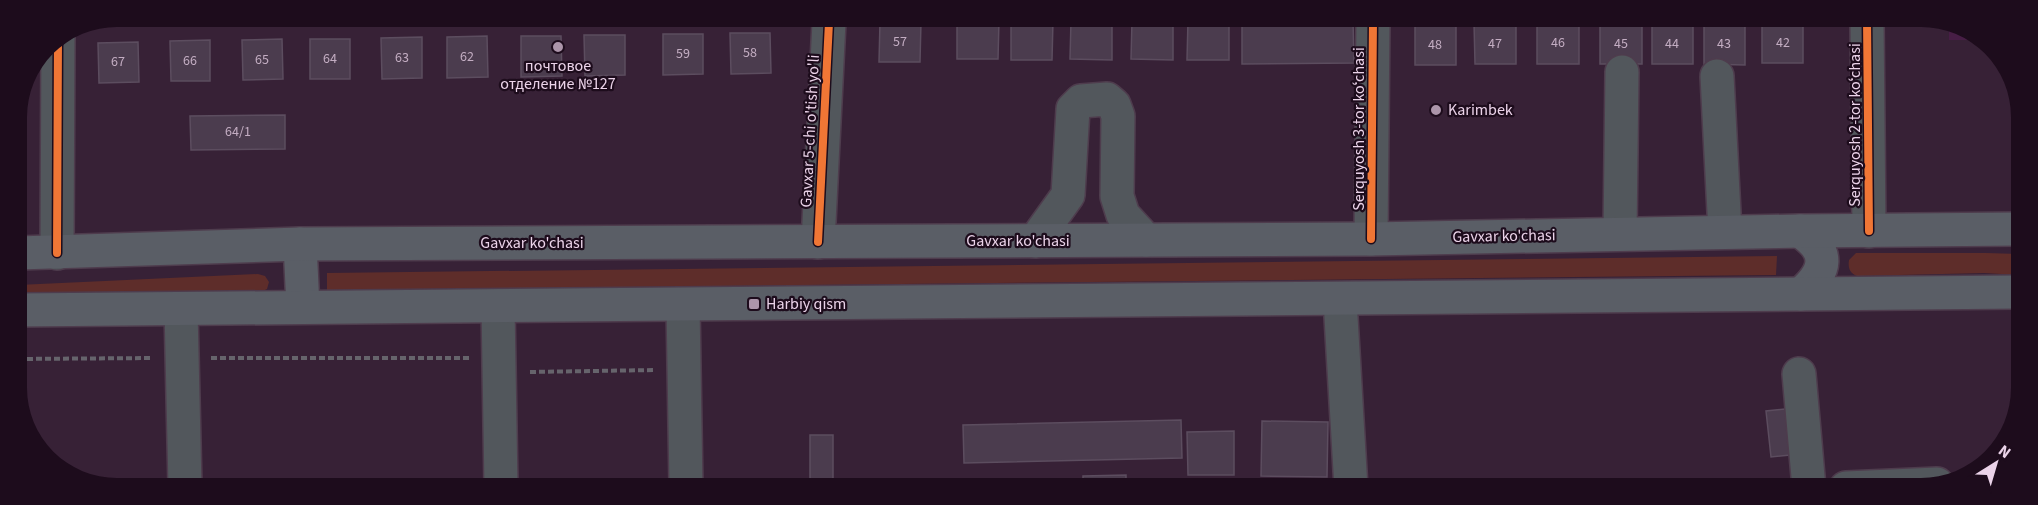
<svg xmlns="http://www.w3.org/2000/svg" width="2038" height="505" viewBox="0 0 2038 505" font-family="'Source Sans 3',sans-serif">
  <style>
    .built { fill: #471e45 }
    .green { fill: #5e2d2a }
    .building { fill: #4b3c4e; stroke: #5c4d5f; stroke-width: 1.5 }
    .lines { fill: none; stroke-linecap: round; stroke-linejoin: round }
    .minor-casing { stroke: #4e3c4d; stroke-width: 36 }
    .major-casing { stroke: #4e3c4d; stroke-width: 36 }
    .path { stroke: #66646c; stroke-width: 4; stroke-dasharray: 6 3; stroke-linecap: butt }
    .minor { stroke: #52575c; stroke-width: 33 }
    .major { stroke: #5a5e66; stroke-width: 33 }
    .cycleway-casing { stroke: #1d0c1c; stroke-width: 11 }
    .cycleway { stroke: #f07635; stroke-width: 8 }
    .poi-dot { fill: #ac95aa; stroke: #1d0c1c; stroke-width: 2 }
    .labels { text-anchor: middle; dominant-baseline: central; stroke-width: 4.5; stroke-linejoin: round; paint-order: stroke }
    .number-label { font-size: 14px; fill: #c3adc2 }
    .poi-label { font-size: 16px; fill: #ebd3e9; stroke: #1d0c1c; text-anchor: start }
    .street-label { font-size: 16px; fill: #ebd3e9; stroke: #1d0c1c }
  </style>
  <rect width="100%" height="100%" fill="#372136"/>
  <!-- built -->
  <polygon class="built" points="1949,23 1981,40 1949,40"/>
  <!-- green -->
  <g class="green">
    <path d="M 1856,253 L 1986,253 L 2019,254 L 2019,275 L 1984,273 L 1857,276 C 1849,273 1848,267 1849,260 Z"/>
    <polygon points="1777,256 1776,275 327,290 327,273"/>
    <polygon points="258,274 265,276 269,282 267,289 263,291 18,298 18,285"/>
  </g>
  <!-- building -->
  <g class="building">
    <polygon points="1353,20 1354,63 1242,64 1242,21"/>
    <polygon points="957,21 999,21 998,59 957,59"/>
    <polygon points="1011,21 1053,21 1052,60 1011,60"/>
    <polygon points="1071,21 1112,21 1112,60 1070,59"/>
    <polygon points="1132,21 1173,21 1173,60 1131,59"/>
    <polygon points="1188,21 1229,21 1229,60 1187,60"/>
    <polygon points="880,22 921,22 920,62 879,62"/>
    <polygon points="1762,22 1803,23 1803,63 1762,63"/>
    <polygon points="1474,23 1516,23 1516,64 1475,64"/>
    <rect x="1537" y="23" width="42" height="41"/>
    <polygon points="1600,23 1642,24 1642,64 1600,64"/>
    <polygon points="1652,23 1693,24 1693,64 1652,64"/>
    <rect x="1415" y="24" width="41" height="41"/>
    <polygon points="1704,24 1745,24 1745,65 1704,64"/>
    <polygon points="730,33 770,33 771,73 731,74"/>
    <polygon points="663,34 703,34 703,74 663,75"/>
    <polygon points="584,35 625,35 625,75 585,76"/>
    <polygon points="487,36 488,77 447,78 447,37"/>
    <polygon points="521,36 561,36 562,76 521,77"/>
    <polygon points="422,37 422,78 382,79 381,38"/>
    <polygon points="282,39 283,79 243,80 242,40"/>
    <rect x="310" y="39" width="40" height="40"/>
    <polygon points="210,40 210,81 171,81 170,41"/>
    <polygon points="138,42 139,82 99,83 98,43"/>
    <polygon points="285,115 285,149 191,150 190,116"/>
    <polygon points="1794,408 1800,454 1771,457 1766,411"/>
    <polygon points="1181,420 1182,458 964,463 963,425"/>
    <polygon points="1262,421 1328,422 1327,477 1261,476"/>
    <polygon points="1234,431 1234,475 1188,475 1187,432"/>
    <rect x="810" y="435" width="23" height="52"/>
    <polygon points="1126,475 1126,488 1083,487 1083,476"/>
    <polygon points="1436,480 1437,488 1380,488 1380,485"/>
  </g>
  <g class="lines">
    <defs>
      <g id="minor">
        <polyline points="1867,19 1869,231"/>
        <polyline points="1717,76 1725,232"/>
        <polyline points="1620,234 1622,72"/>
        <polyline points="1371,239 1373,20"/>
        <polyline points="1035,241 1068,195 1073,109 1081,101 1107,99 1114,105 1118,116 1117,196 1123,215 1146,240"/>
        <polyline points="818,242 829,22"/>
        <polyline points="57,253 58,38"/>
        <polyline points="1340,300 1351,488"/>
        <polyline points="683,305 686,487"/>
        <polyline points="498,306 501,487"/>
        <polyline points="181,309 185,487"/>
        <polyline points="1799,374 1809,488"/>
        <polyline points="1846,488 1937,484"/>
      </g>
      <g id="major">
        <path d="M 1800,231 C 1831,252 1827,271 1801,294"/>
        <polyline points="300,244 303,307"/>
        <polyline points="18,253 300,244 1371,239 1800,231 2019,229"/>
        <polyline points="18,310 2019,292"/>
      </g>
    </defs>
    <!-- minor casing -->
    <use href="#minor" class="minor-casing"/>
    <!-- major casing -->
    <use href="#major" class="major-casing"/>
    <!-- path -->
    <g class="path">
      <polyline points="211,358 470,358"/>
      <polyline points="18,359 152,358"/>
      <polyline points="530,372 655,370"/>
    </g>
    <!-- minor -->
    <use href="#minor" class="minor"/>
    <!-- major -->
    <use href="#major" class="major"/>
    <defs>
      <g id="cycleway">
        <polyline points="1867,19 1869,231"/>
        <polyline points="1371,239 1373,20"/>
        <polyline points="818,242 829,22"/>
        <polyline points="57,253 58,38"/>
      </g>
    </defs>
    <!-- cycleway casing -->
    <use href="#cycleway" class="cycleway-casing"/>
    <!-- cycleway -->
    <use href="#cycleway" class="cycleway"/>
  </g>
  <!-- markers -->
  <g class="poi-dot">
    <circle cx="558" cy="47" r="6"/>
    <circle cx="1436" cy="110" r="6"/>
    <rect x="748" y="298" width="12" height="12" rx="3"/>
  </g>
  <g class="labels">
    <!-- number labels -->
    <g class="number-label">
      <text x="900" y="42">57</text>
      <text x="1558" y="43">46</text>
      <text x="1783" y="43">42</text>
      <text x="1495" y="44">47</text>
      <text x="1621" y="44">45</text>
      <text x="1672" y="44">44</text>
      <text x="1724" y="44">43</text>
      <text x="1435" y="45">48</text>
      <text x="750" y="53">58</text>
      <text x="683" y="54">59</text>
      <text x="467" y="57">62</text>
      <text x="402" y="58">63</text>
      <text x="330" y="59">64</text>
      <text x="262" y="60">65</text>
      <text x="190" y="61">66</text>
      <text x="118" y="62">67</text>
      <text x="238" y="132">64/1</text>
    </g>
    <!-- poi labels -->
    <g class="poi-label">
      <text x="558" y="66" text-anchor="middle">почтовое<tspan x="558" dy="18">отделение №127</tspan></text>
      <text x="1448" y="110">Karimbek</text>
      <text x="766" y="304">Harbiy qism</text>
    </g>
    <!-- street labels -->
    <g class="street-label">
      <text transform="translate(1855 125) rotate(-90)">Serquyosh 2-tor koʻchasi</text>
      <text transform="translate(1359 129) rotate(-90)">Serquyosh 3-tor koʻchasi</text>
      <text transform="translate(810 131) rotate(-87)">Gavxar 5-chi o'tish yo'li</text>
      <text transform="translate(1504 236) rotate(-1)">Gavxar ko'chasi</text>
      <text x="1018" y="241">Gavxar ko'chasi</text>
      <text x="532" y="243">Gavxar ko'chasi</text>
    </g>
  </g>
  <!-- crop -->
  <path d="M0 0H2038V505H0ZM117 27H1921A90 90 0 0 1 2011 117V388A90 90 0 0 1 1921 478H117A90 90 0 0 1 27 388V117A90 90 0 0 1 117 27Z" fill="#1d0c1c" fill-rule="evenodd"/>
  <!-- north arrow -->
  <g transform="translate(1996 463) rotate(37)" stroke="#1d0c1c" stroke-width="4.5" paint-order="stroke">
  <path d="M0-4.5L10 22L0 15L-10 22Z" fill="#ebd3e9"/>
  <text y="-9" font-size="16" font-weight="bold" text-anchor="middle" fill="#ebd3e9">N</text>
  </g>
</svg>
